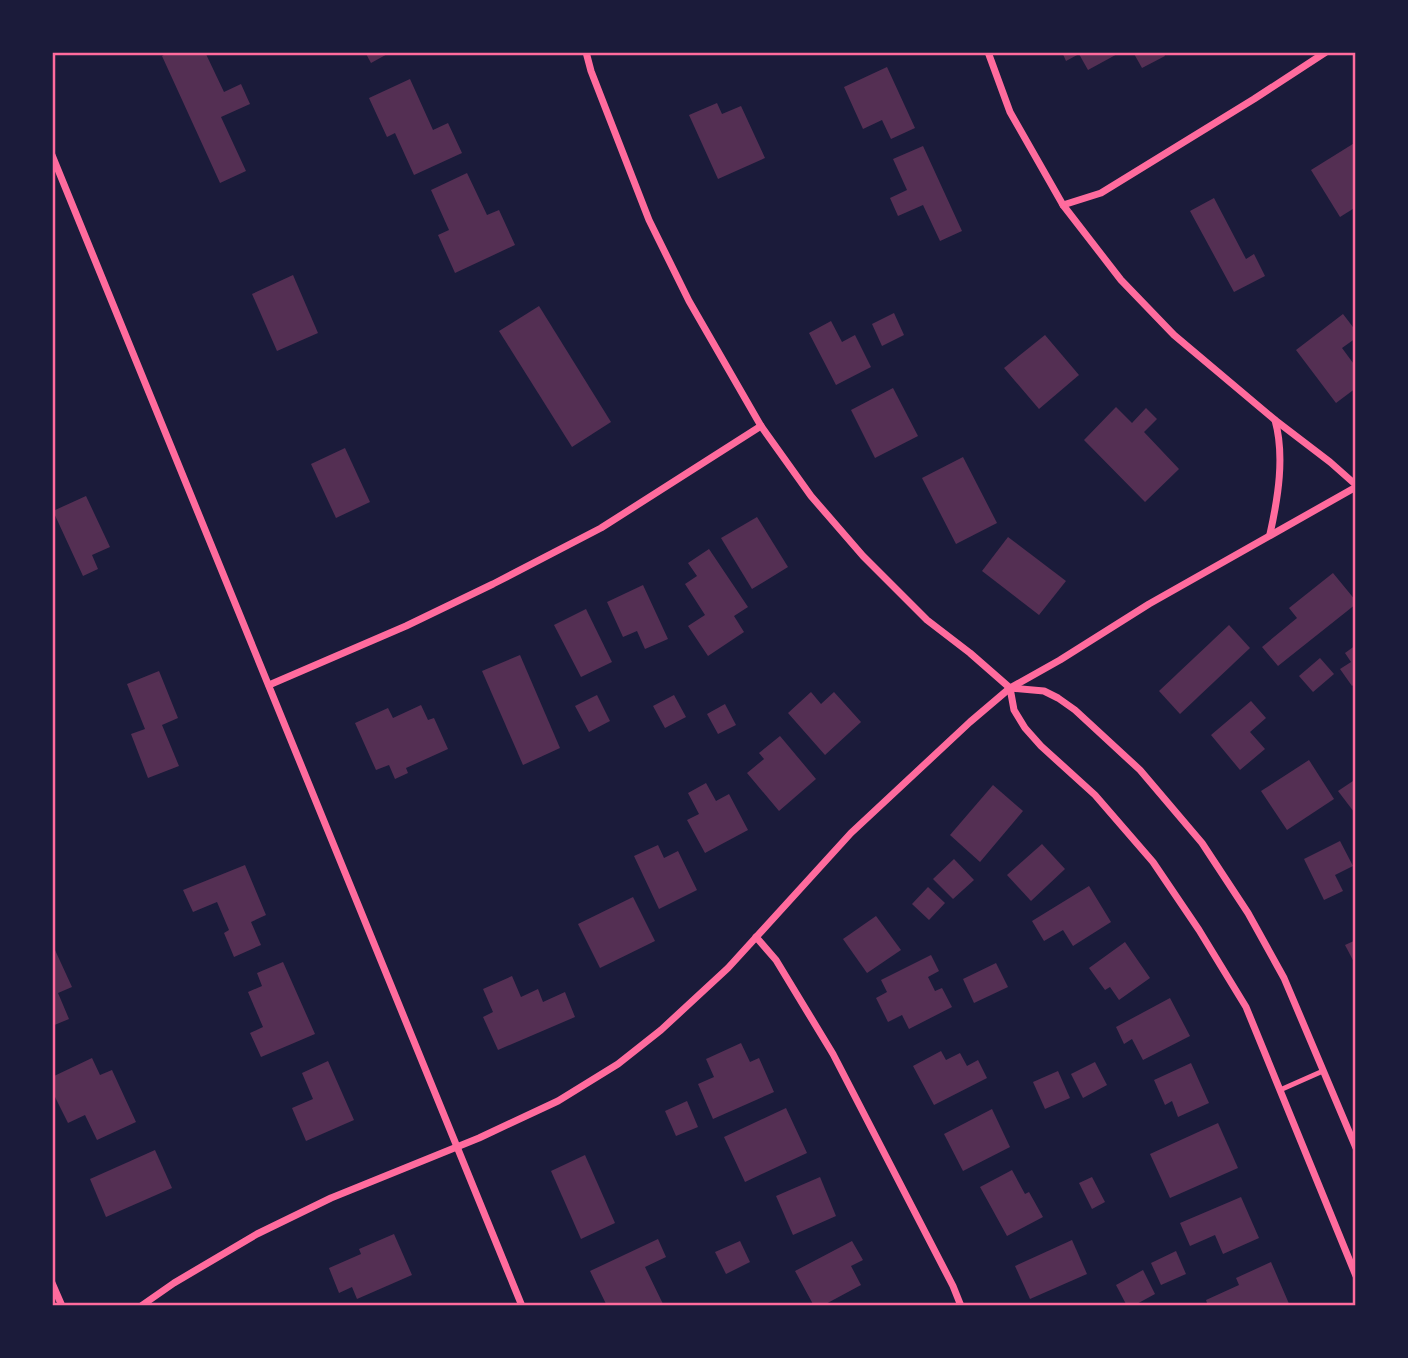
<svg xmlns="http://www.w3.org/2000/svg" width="1408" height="1358" viewBox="0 0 1408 1358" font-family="'Times New Roman',serif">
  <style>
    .building { fill: #542f53 }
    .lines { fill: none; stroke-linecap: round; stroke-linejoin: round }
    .service { stroke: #ff6b9d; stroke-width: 5 }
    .minor { stroke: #ff6b9d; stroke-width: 7 }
    .neatline { fill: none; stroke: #ff6b9d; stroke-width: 2.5 }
  </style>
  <rect width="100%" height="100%" fill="#1b1b3a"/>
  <!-- building -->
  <g class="building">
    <polygon points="169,52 205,52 224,92 241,84 250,104 221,117 246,171 220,183 162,56"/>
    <polygon points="365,52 391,52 371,63"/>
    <polygon points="1062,52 1121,52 1088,70 1079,54 1066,61"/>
    <polygon points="1133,52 1163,52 1165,56 1142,68"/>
    <polygon points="887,67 915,128 891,139 882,120 863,129 844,87"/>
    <polygon points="410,79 433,130 448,123 462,153 414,175 395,133 387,137 369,98"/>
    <polygon points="717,103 722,114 741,106 765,158 718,179 689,115"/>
    <polygon points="1356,142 1356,207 1340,217 1311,170"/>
    <polygon points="923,146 962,231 940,241 923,205 898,216 890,198 907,190 893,159"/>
    <polygon points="467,173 487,215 499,210 515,245 455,273 438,235 449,230 431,190"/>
    <polygon points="1214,198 1246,259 1254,254 1265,276 1234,292 1190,211"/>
    <polygon points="293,275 318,333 277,351 252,294"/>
    <polygon points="539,306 611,422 572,447 499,331"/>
    <polygon points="894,313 904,335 882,346 872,324"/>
    <polygon points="1343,314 1356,331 1356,338 1342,348 1356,367 1356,388 1336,403 1296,350"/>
    <polygon points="831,321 842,342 855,335 871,367 836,385 809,333"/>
    <polygon points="1045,335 1079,375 1039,409 1004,368"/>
    <polygon points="893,388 918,436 875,458 851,410"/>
    <polygon points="1116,407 1132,423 1146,408 1157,419 1144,432 1179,469 1145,502 1084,440"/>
    <polygon points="345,448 370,502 336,518 311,464"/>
    <polygon points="963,457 997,523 956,544 922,478"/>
    <polygon points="86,496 110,547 92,555 98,569 83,576 53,511"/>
    <polygon points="757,517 788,567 752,589 721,538"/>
    <polygon points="1008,537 1066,581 1039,615 982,571"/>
    <polygon points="709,549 748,607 734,616 744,632 708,656 688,626 705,615 685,584 697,576 688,563"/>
    <polygon points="1333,573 1356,601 1356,604 1278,666 1262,647 1297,618 1289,608"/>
    <polygon points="643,585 668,639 645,649 637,631 623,637 607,602"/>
    <polygon points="586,609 612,662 581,677 554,625"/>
    <polygon points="1229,625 1250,648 1180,714 1159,691"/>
    <polygon points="1356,645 1356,683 1352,686 1340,669 1351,662 1345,653"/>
    <polygon points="520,655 560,748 523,765 482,671"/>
    <polygon points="1320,658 1334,674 1313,692 1299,676"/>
    <polygon points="159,671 178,718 162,725 179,766 148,778 131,734 145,729 127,684"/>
    <polygon points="811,692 821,704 834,692 861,722 825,755 788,713"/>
    <polygon points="597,695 610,721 589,732 575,706"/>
    <polygon points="674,695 686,717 665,728 653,706"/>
    <polygon points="1251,701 1266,718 1250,732 1265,749 1240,770 1211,735"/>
    <polygon points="725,704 736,725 718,734 707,714"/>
    <polygon points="421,705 428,720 434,718 448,749 406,768 408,773 395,779 389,765 376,770 355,723 388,708 393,718"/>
    <polygon points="780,736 816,779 779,811 747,773 764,759 759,753"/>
    <polygon points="1309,760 1334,799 1287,830 1261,791"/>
    <polygon points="1356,779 1356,811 1354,812 1338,791"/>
    <polygon points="706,783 716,801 729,794 748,830 705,853 687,820 699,814 688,793"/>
    <polygon points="993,785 1023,811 980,862 950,835"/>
    <polygon points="1340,841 1353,866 1335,875 1343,891 1324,900 1304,859"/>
    <polygon points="1042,844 1065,869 1031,901 1007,875"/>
    <polygon points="658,845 664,858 678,851 697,890 659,909 634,856"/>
    <polygon points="954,859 974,880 953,899 933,879"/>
    <polygon points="245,865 266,915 251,922 261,945 234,957 224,933 229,930 217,902 193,912 183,890"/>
    <polygon points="1089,886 1111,922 1073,946 1063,930 1044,941 1032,921"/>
    <polygon points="928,887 945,903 929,920 912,904"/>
    <polygon points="633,897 655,941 600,968 578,924"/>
    <polygon points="876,916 901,950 867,973 843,939"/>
    <polygon points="1356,940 1356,966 1345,945"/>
    <polygon points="1125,942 1150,978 1119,1000 1110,987 1105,990 1089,968"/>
    <polygon points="55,950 72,987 58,993 69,1019 52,1026 52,951"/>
    <polygon points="931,955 939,971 928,977 935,991 942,988 952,1007 909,1029 902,1015 888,1022 876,998 887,992 881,980"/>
    <polygon points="283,962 315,1034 261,1057 250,1033 263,1027 248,992 262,986 257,973"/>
    <polygon points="996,963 1008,987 974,1003 963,979"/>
    <polygon points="512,976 521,997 538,989 543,1002 565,992 575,1017 498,1050 483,1017 493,1012 483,989"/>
    <polygon points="1170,998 1190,1036 1143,1060 1132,1039 1124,1044 1116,1027"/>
    <polygon points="741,1043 750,1062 759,1058 774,1092 713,1119 698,1084 714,1077 706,1059"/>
    <polygon points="941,1051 946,1060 960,1053 967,1066 978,1060 987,1078 934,1105 913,1066"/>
    <polygon points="92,1058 100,1075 112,1070 136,1122 97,1140 85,1115 68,1123 52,1091 52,1077"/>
    <polygon points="328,1061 354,1120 306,1141 292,1108 313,1099 302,1073"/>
    <polygon points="1095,1062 1107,1085 1083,1098 1071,1074"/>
    <polygon points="1191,1063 1209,1103 1178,1117 1172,1101 1165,1105 1154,1080"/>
    <polygon points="1058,1071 1070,1098 1045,1109 1033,1082"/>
    <polygon points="687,1101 698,1127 676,1136 665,1111"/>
    <polygon points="786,1108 807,1153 745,1182 724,1137"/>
    <polygon points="992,1109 1010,1147 963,1171 944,1134"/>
    <polygon points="1218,1123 1238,1168 1170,1198 1150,1154"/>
    <polygon points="155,1150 172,1188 106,1217 90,1179"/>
    <polygon points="585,1155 615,1223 581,1239 551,1171"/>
    <polygon points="1012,1170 1025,1194 1029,1192 1043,1217 1007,1236 980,1187"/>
    <polygon points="820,1177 836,1216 793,1235 776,1196"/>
    <polygon points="1092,1177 1105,1202 1092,1209 1079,1183"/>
    <polygon points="1241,1197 1259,1238 1223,1254 1215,1235 1190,1246 1180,1223"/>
    <polygon points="394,1234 412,1275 357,1299 352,1287 339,1293 329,1268 361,1254 359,1249"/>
    <polygon points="658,1239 666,1257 645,1267 664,1306 607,1306 590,1271"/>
    <polygon points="1072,1240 1087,1274 1030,1299 1015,1266"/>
    <polygon points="740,1241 750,1262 726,1274 715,1252"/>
    <polygon points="852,1241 863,1260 851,1266 861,1285 822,1306 814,1306 795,1271"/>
    <polygon points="1176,1251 1186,1274 1161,1285 1151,1263"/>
    <polygon points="1271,1262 1290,1306 1208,1306 1206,1300 1239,1285 1236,1278"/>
    <polygon points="1143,1270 1155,1294 1133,1306 1127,1306 1116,1285"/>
  </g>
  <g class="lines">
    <!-- service -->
    <polyline class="service" points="1280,1090 1323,1071"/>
    <!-- minor -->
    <g class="minor">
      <polyline points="586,52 591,71 649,220 689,301 761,426 811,496 863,556 927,620 970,653 1010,688 1044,691 1058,698 1075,710 1140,770 1202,843 1248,913 1284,978 1356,1148"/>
      <polyline points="988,52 1010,112 1063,205 1121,280 1174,335 1275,420 1330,462 1356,485"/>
      <polyline points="52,155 522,1306"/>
      <polyline points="1063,205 1101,193 1254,99 1326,52"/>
      <path d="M 1270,534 C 1278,498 1285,456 1275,420"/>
      <polyline points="269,685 406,626 493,584 601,528 761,426"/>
      <polyline points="1010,688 1014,710 1025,728 1041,746 1095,795 1153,862 1199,930 1246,1007 1356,1276"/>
      <polyline points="756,937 776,960 833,1054 953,1286 961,1306"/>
      <polyline points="52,1283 62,1306"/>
      <polyline points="141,1306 174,1283 257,1234 331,1198 479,1138 558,1101 618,1064 661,1030 728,968 851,833 970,722 1010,688 1060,660 1149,604 1356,487"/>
    </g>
  </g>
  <!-- border -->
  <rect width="1408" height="1358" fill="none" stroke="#1b1b3a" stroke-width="108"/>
  <rect x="54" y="54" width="1300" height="1250" class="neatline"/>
</svg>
